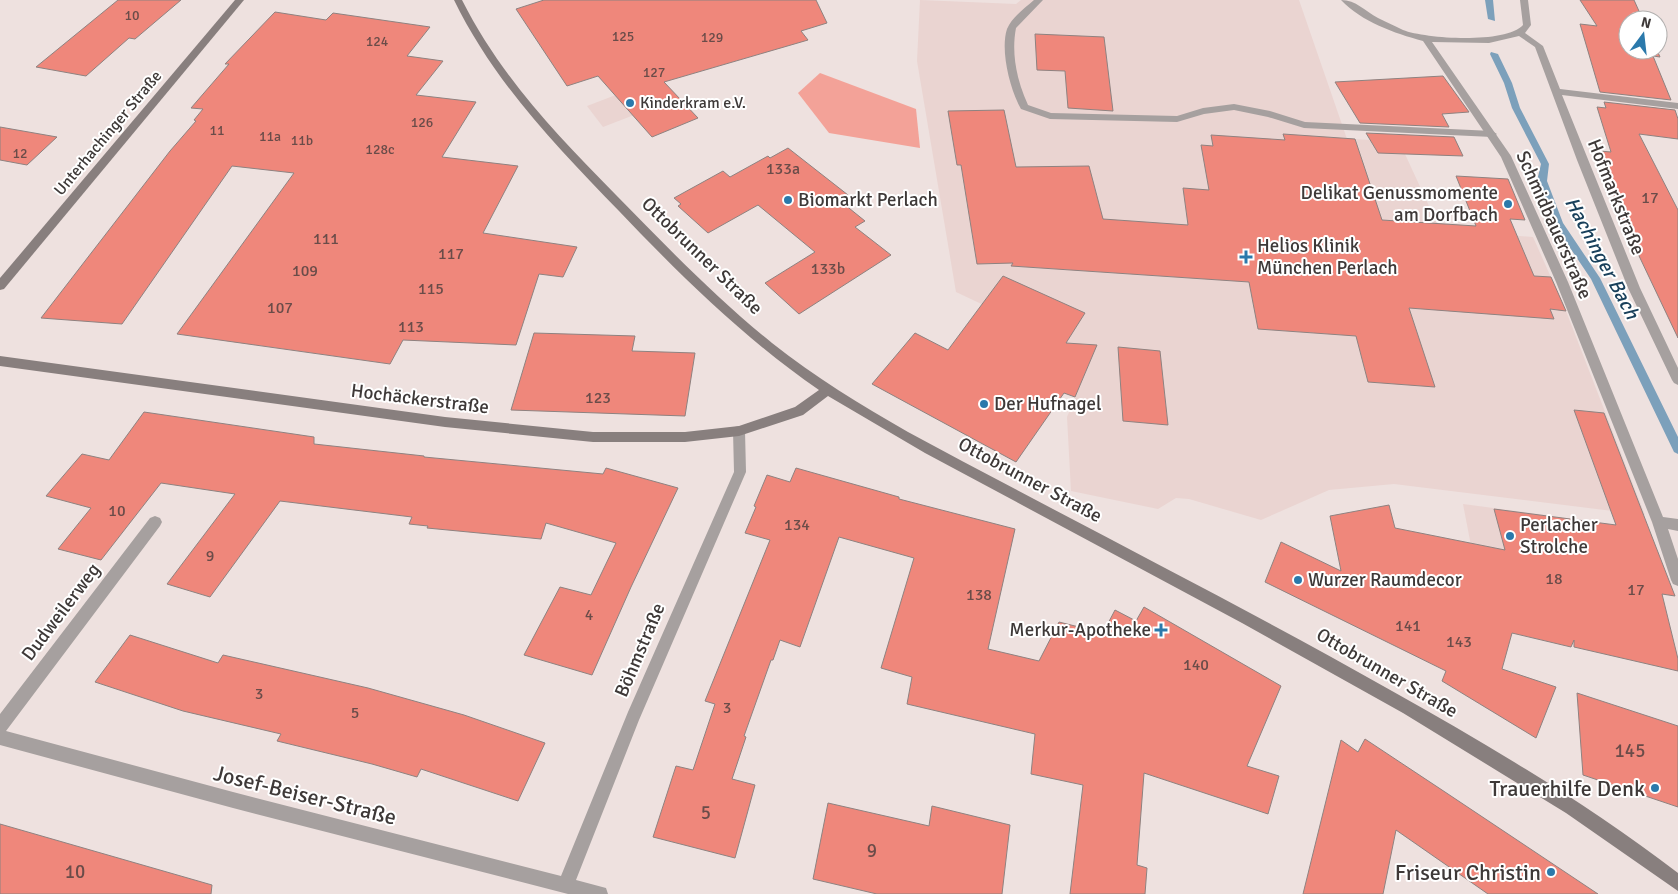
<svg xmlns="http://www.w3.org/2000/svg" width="1678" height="894" viewBox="0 0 1678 894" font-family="Signika,sans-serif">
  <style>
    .built { fill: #ead4d1 }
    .green { fill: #f3a298 }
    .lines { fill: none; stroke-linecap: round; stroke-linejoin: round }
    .stream { fill: #7ca0bb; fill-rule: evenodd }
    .building { fill: #ef877b; stroke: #8e8280 }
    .lane { fill: #a6a09f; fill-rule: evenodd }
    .street { fill: #a6a09f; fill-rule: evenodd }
    .secondary { fill: #887f7e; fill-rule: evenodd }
    .poi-dot { fill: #2b79ab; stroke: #fff; stroke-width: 2 }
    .labels { text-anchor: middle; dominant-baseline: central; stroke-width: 4; stroke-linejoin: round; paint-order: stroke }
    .far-number-label { font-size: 14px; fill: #6a4c49 }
    .far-poi-label { font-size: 16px; fill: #3e3938; stroke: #fff; text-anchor: start }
    .far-street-label { font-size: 16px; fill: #3e3938; stroke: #fff }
    .number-label { font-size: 16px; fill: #6a4c49 }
    .poi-label { font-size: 19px; fill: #3e3938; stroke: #fff; text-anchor: start }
    .street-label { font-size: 19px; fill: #3e3938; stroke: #fff }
    .near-number-label { font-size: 19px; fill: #6a4c49 }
    .water-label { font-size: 20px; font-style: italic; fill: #19405b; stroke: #fff }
    .near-poi-label { font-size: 22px; fill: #3e3938; stroke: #fff; text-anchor: end }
    .near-street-label { font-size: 22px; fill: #3e3938; stroke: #fff }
  </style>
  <rect width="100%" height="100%" fill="#eee1df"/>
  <!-- built -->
  <g class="built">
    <polygon points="920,0 1016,4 1021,0 1299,0 1347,139 1399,141 1440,230 1533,237 1566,311 1645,515 1394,484 1329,490 1261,520 1189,499 1176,498 1158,509 1071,491 1067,417 1092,356 956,292 917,61"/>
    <polygon points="655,80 673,100 603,127 587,106"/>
    <polygon points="1463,504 1546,515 1571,606 1473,556"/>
  </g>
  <!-- green -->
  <polygon class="green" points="820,73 916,109 920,148 829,133 798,93"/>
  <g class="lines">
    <!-- stream -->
    <g class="stream">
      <polygon points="1485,0 1493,0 1495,21 1488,19"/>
      <polygon points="1491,52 1498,54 1512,83 1520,108 1549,164 1547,181 1563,223 1600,278 1678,437 1678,454 1674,452 1591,279 1554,224 1537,181 1541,164 1512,108 1504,83 1490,54"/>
    </g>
  </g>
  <!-- building -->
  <g class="building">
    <polygon points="118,0 181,0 135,39 129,38 86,76 36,67"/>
    <polygon points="544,0 816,0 827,23 801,31 808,40 664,82 698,118 652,137 598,76 567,86 516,9"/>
    <polygon points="1580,0 1634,0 1643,20 1628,20 1628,50 1657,50 1660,57 1653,56 1671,100 1600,92 1580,24 1597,26"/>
    <polygon points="275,12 326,20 333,13 430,27 407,56 443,61 416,95 476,102 442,157 518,166 483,233 577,247 563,277 539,274 516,345 403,340 390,364 177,334 294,173 232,166 122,324 41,318 170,151 196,121 194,120 203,109 191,108 229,64 225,64"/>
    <polygon points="1035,34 1104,37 1113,111 1068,108 1065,71 1037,70"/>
    <polygon points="1443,76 1469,112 1442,114 1449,127 1360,123 1335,82"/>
    <polygon points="1604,102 1675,110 1678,119 1678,139 1639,134 1678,210 1678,338 1622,220 1599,151 1611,152 1597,107 1606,108"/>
    <polygon points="1004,110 1016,167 1089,166 1103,219 1188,225 1183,188 1209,190 1201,145 1213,146 1211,135 1285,140 1283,134 1355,139 1382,220 1476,226 1456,176 1508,179 1525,220 1510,219 1534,276 1551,277 1566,311 1550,309 1554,319 1409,308 1435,387 1368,382 1356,336 1258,329 1249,282 1011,266 1013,263 977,264 961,165 957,165 948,111"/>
    <polygon points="0,127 57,137 27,165 0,160"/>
    <polygon points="1366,133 1454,137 1463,156 1378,153"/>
    <polygon points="788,148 848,195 839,200 865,221 855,227 891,255 799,314 765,283 815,252 758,205 708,233 678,206 681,204 674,198 723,171 730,177 768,156 770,158"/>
    <polygon points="1003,276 1085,313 1066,343 1097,345 1075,397 1064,393 1016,462 872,384 915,333 948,350"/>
    <polygon points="534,333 635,336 632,351 695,353 685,416 511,410"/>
    <polygon points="1118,347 1160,351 1168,425 1123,421"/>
    <polygon points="1574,410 1604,413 1675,596 1662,594 1678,659 1678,671 1574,647 1574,640 1571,647 1512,633 1502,669 1556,687 1536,738 1442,681 1446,671 1265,582 1281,542 1341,571 1330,516 1389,505 1395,528 1505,550 1494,509 1616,525"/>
    <polygon points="144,412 314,437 314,444 424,456 424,457 603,474 606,468 678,488 631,587 592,675 524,655 560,587 591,595 616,543 546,523 541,539 427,528 428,526 409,524 412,517 280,501 210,597 167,584 235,494 161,483 101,560 58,549 91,508 46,496 82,454 109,460"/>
    <polygon points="796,468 899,497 899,499 1015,529 988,649 1039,661 1059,622 1103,633 1115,610 1136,621 1144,607 1281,686 1247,766 1279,776 1268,814 1144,773 1137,865 1147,868 1145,894 1070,894 1083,785 1031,774 1035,734 907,704 912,677 881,668 914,558 839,537 800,647 780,640 773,660 771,660 744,736 746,737 732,779 755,785 735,858 653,837 676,766 693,770 715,704 705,701 770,540 745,533 756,507 754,506 767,475 790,482"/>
    <polygon points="130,635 218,663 223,655 368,688 464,715 545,743 518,801 421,769 417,777 372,764 277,741 281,734 183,711 95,682"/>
    <polygon points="1577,693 1678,726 1678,807 1583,775"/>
    <polygon points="1365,739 1445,792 1598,894 1488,894 1396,830 1383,894 1303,894 1341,740 1358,752"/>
    <polygon points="828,803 929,826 932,806 1010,825 1002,894 877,894 813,879"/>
    <polygon points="0,824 212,885 211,894 0,894"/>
  </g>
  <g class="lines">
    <!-- lane -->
    <path class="lane" d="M 1034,0 L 1043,0 L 1016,28 C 1011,54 1017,81 1028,105 L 1051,113 L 1177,116 L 1203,108 L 1234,104 L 1270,111 L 1305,122 L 1492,131 L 1497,134 L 1492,137 L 1304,128 L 1268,117 L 1234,110 L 1204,114 L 1177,122 L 1050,119 L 1021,109 C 1010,90 1000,50 1007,29 C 1012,17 1025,8 1034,0 Z"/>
    <!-- street -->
    <g class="street">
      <path d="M 1341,0 C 1356,0 1365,11 1378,18 C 1386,22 1395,26 1403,30 C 1426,39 1506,44 1523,25 L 1520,0 L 1528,0 L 1531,25 L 1525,33 L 1543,46 L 1560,89 L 1678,103 L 1678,109 L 1562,95 L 1640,288 L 1678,368 L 1678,385 L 1674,383 L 1672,380 L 1628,288 L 1577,160 L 1535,47 L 1519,36 L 1489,43 L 1432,42 L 1511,156 L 1568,282 L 1663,517 L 1678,519 L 1678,531 L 1668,529 L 1678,559 L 1678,586 L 1673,584 L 1671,580 L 1652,522 L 1556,282 L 1501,157 L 1423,41 C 1394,33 1362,22 1341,0 Z"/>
      <polygon points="739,426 743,427 745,431 746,472 639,720 576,880 606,888 608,894 568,894 233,808 0,745 0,714 150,518 155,516 160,518 162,522 160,526 6,731 233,792 561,876 628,712 734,472 733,431 735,427"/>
    </g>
    <!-- secondary -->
    <g class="secondary">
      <polygon points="235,0 244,0 4,289 0,290 0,278"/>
      <path d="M 454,0 L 462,0 C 501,77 556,134 616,195 C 666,246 716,298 772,343 C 815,377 861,405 908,432 C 1069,519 1233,601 1392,691 C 1490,746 1588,804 1678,873 L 1678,891 L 1566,813 L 1403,713 L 1242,623 L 925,453 L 828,396 L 803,415 L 739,436 L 685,442 L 593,442 L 445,427 L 0,366 L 0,356 L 445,417 L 593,432 L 685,432 L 739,426 L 795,407 L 819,390 C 745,339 681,276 619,211 C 556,146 494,82 454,0 Z"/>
    </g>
  </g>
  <!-- markers -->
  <g class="poi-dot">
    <circle cx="630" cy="103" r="5"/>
    <circle cx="788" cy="200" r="5"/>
    <circle cx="1508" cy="204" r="5"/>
    <path d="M1243.5 249.5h5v5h5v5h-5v5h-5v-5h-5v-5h5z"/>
    <circle cx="984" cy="404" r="5"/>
    <circle cx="1510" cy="536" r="5"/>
    <circle cx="1298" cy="580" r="5"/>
    <path d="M1158.5 622.5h5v5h5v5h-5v5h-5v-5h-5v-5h5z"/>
    <circle cx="1655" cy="788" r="5"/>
    <circle cx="1551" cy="872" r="5"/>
  </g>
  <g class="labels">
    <!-- far-number labels -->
    <g class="far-number-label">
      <text x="132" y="15">10</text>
      <text x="623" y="36">125</text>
      <text x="712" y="37">129</text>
      <text x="377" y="41">124</text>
      <text x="654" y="72">127</text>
      <text x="422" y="122">126</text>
      <text x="217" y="130">11</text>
      <text x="270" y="136">11a</text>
      <text x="302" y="140">11b</text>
      <text x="380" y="149">128c</text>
      <text x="20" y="153">12</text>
    </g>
    <!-- far-poi labels -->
    <g class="far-poi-label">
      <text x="640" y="103">Kinderkram e.V.</text>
    </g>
    <!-- far-street labels -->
    <g class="far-street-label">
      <text transform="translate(108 133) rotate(-50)">Unterhachinger Straße</text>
    </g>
    <!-- number labels -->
    <g class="number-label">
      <text x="783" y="169">133a</text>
      <text x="1650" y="198">17</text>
      <text x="326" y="239">111</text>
      <text x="451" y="254">117</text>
      <text x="828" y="269">133b</text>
      <text x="305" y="271">109</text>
      <text x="431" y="289">115</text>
      <text x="280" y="308">107</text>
      <text x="411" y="327">113</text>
      <text x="598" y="398">123</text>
      <text x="117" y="511">10</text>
      <text x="797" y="525">134</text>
      <text x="210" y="556">9</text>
      <text x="1554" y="579">18</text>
      <text x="1636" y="590">17</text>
      <text x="979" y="595">138</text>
      <text x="589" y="615">4</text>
      <text x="1408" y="626">141</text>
      <text x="1459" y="642">143</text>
      <text x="1196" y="665">140</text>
      <text x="259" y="694">3</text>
      <text x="727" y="708">3</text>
      <text x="355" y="713">5</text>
    </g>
    <!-- poi labels -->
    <g class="poi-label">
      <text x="1498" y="193" text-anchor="end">Delikat Genussmomente<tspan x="1498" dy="22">am Dorfbach</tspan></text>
      <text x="798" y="200">Biomarkt Perlach</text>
      <text x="1257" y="246">Helios Klinik<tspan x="1257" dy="22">München Perlach</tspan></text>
      <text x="994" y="404">Der Hufnagel</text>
      <text x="1520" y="525">Perlacher<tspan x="1520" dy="22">Strolche</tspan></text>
      <text x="1308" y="580">Wurzer Raumdecor</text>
      <text x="1151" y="630" text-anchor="end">Merkur-Apotheke</text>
    </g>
    <!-- street labels -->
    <g class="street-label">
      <text transform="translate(1616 197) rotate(68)">Hofmarkstraße</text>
      <text transform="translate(1554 225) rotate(66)">Schmidbauerstraße</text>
      <text transform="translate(702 256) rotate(44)">Ottobrunner Straße</text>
      <text transform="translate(420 399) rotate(7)">Hochäckerstraße</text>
      <text transform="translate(1030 480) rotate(28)">Ottobrunner Straße</text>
      <text transform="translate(61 612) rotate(-53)">Dudweilerweg</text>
      <text transform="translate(640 650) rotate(-67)">Böhmstraße</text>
      <text transform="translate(1387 673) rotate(30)">Ottobrunner Straße</text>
    </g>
    <!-- near-number labels -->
    <g class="near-number-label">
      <text x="1630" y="751">145</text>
      <text x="706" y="813">5</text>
      <text x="872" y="851">9</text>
      <text x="75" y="872">10</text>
    </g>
    <!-- water labels -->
    <g class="water-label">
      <text transform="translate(1602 258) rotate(62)">Hachinger Bach</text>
    </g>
    <!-- near-poi labels -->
    <g class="near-poi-label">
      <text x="1645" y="788">Trauerhilfe Denk</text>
      <text x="1541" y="872">Friseur Christin</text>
    </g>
    <!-- near-street labels -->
    <g class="near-street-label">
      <text transform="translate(305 795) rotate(14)">Josef-Beiser-Straße</text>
    </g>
  </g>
  <!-- north arrow -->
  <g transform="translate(1643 35) rotate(15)"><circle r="24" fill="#ffffff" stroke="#b2b0af"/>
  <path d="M0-4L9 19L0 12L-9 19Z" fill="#2b79ab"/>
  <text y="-8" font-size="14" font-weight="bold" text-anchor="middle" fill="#3e3938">N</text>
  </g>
</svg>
